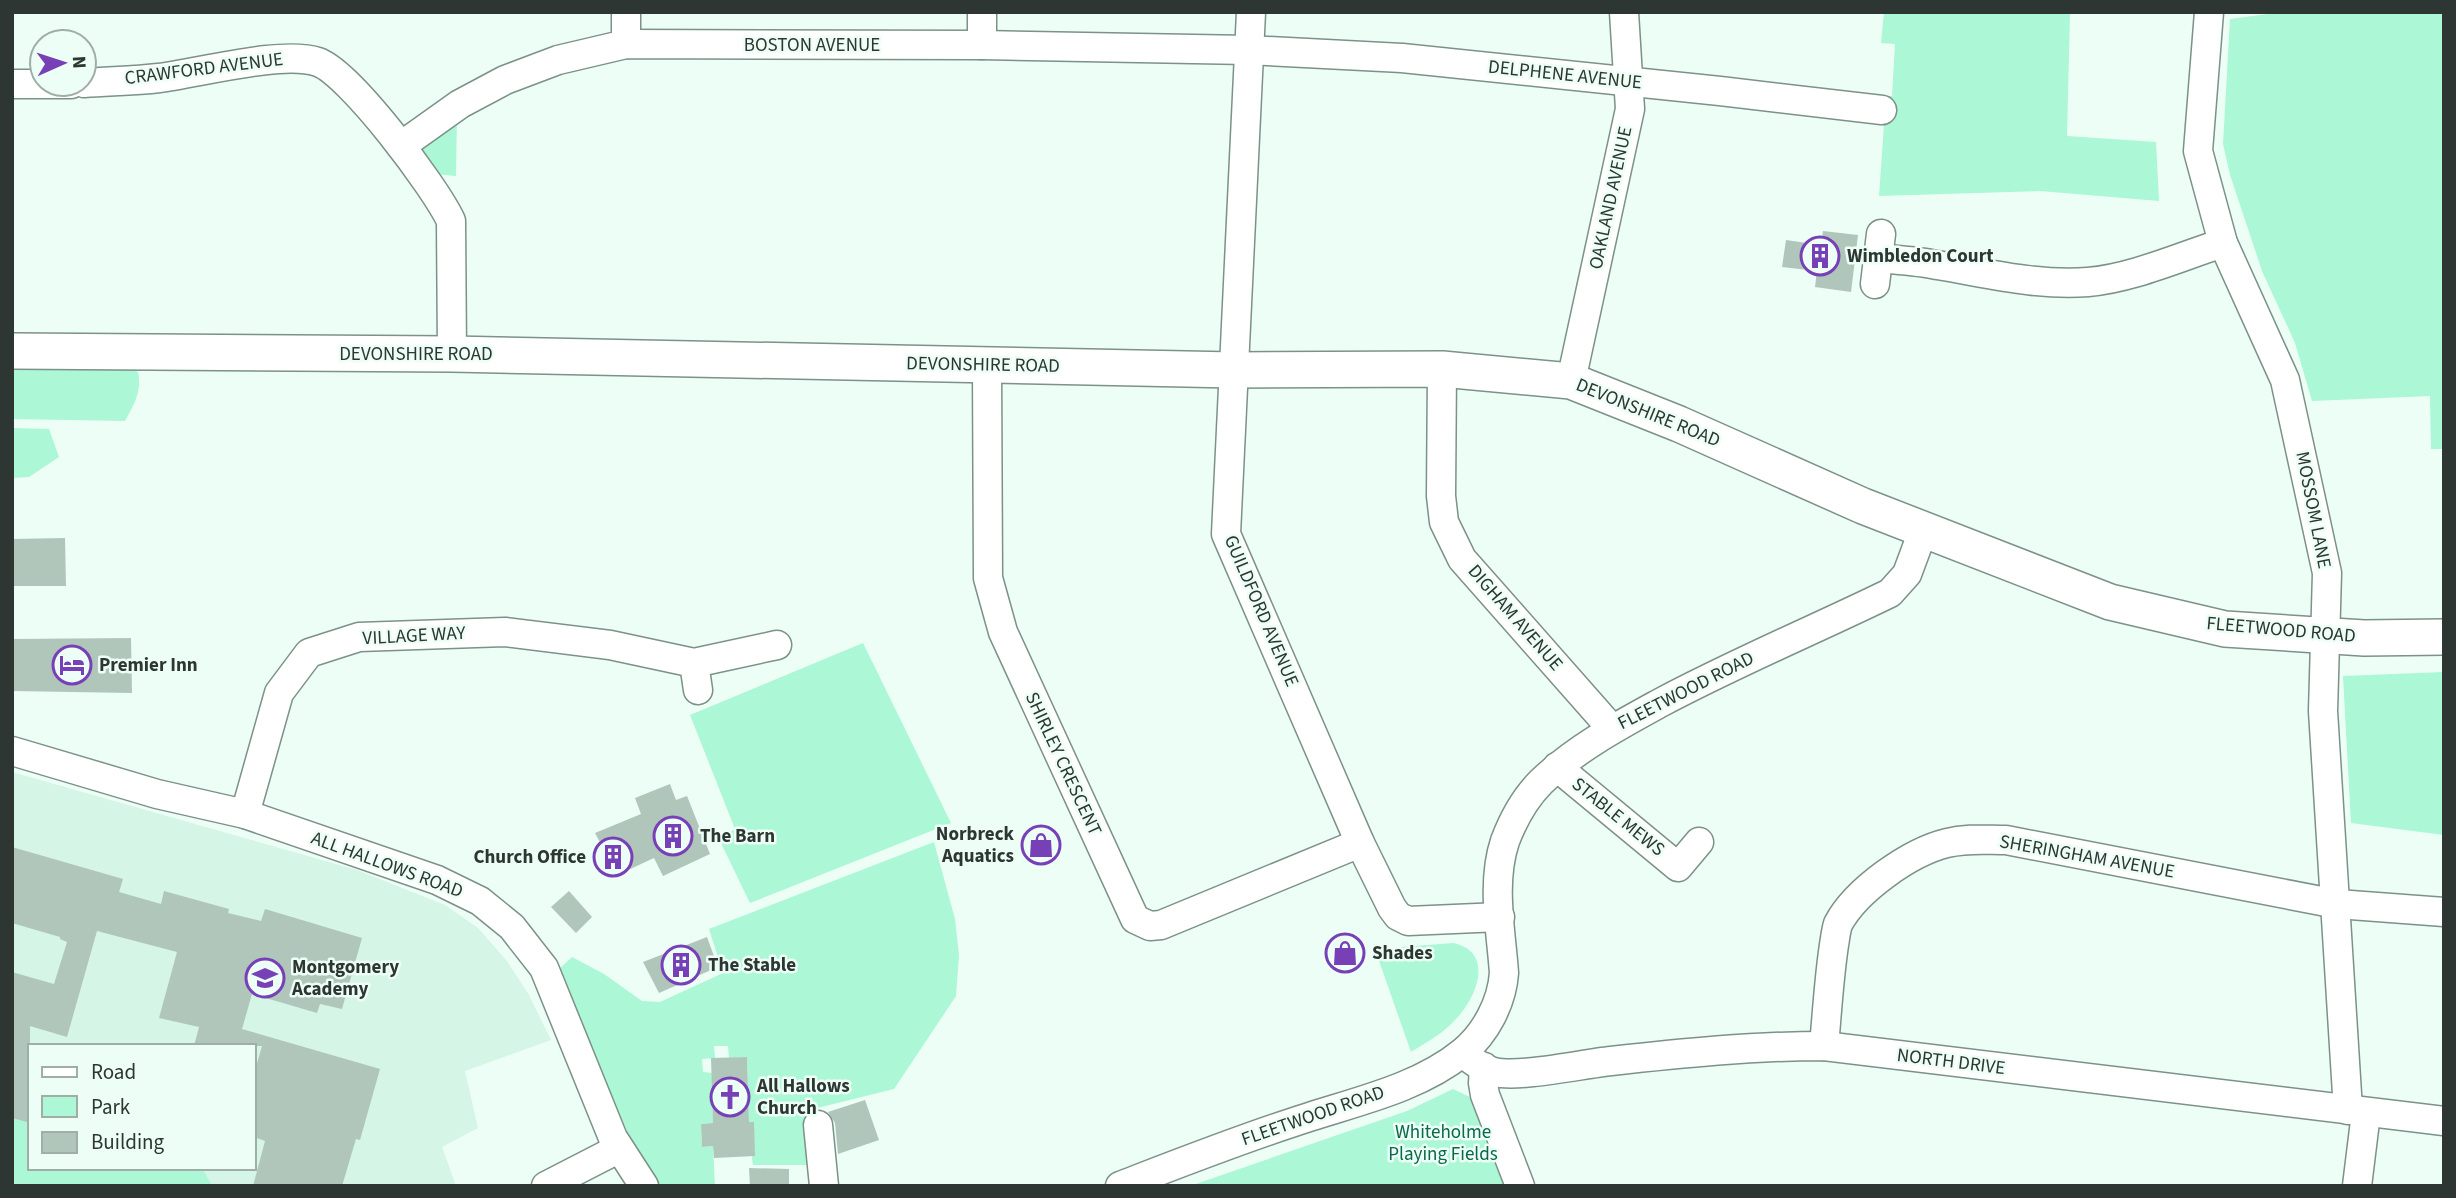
<svg xmlns="http://www.w3.org/2000/svg" width="2456" height="1198" viewBox="0 0 2456 1198" font-family="'Source Sans 3',sans-serif">
  <style>
    .built { fill: #d5f5e6; fill-rule: evenodd }
    .green { fill: #abf7d6 }
    .building { fill: #b0c6bb }
    .lines { fill: none; stroke-linecap: round; stroke-linejoin: round }
    .minor-casing { stroke: #7c9188; stroke-width: 31 }
    .major-casing { stroke: #7c9188; stroke-width: 38 }
    .minor { stroke: #fff; stroke-width: 28 }
    .major { stroke: #fff; stroke-width: 35 }
    .labels { text-anchor: middle; dominant-baseline: central; stroke-width: 5; stroke-linejoin: round; paint-order: stroke }
    .street-label { font-size: 19px; fill: #2d3632; stroke: #ecfef6 }
    .poi-label { font-size: 19px; font-weight: bold; fill: #2d3632; stroke: #ecfef6; text-anchor: start }
    .park-label { font-size: 19px; fill: #0a684b; stroke: #ecfef6 }
  </style>
  <rect width="100%" height="100%" fill="#ecfef6"/>
  <!-- built -->
  <path class="built" d="M 12,772 L 357,870 L 445,905 L 478,928 L 507,961 L 529,995 L 551,1040 L 465,1071 L 478,1128 L 442,1147 L 456,1186 L 12,1186 ZM 30,1046 L 254,1046 L 254,1168 L 30,1168 Z"/>
  <!-- green -->
  <g class="green">
    <polygon points="1884,12 2070,12 2067,136 2156,142 2159,201 2040,191 1879,196 1886,96 1892,96 1895,44 1881,43"/>
    <polygon points="2283,12 2444,12 2444,449 2431,449 2430,396 2312,401 2295,343 2262,271 2230,175 2223,144 2230,19"/>
    <polygon points="457,112 456,176 434,174 416,143"/>
    <path d="M 12,364 L 129,367 L 138,372 C 142,391 134,405 125,421 L 12,419 Z"/>
    <polygon points="12,428 49,429 59,457 29,477 12,478"/>
    <polygon points="863,643 951,823 750,903 719,839 735,829 690,715"/>
    <polygon points="2444,672 2444,835 2351,823 2343,676"/>
    <path d="M 934,842 L 955,919 L 959,955 L 956,996 L 894,1089 L 813,1109 L 811,1150 L 813,1165 L 753,1165 C 750,1152 755,1137 754,1122 L 749,1122 L 747,1057 L 729,1058 L 728,1046 L 714,1046 L 715,1058 L 702,1059 L 703,1072 L 712,1073 L 713,1123 L 701,1124 L 702,1147 L 713,1146 L 715,1186 L 661,1186 L 654,1180 L 630,1138 L 558,970 L 572,957 L 604,974 L 642,1001 L 660,1002 L 723,973 L 709,929 Z"/>
    <path d="M 1453,943 C 1496,952 1476,999 1455,1020 C 1442,1034 1427,1042 1411,1052 L 1377,955 L 1402,947 Z"/>
    <polygon points="1453,1089 1472,1098 1508,1186 1190,1186 1407,1111"/>
    <polygon points="12,1118 30,1123 30,1168 202,1168 212,1186 12,1186"/>
  </g>
  <!-- building -->
  <g class="building">
    <polygon points="1823,231 1858,235 1851,292 1815,287 1817,271 1782,267 1786,240 1821,245"/>
    <polygon points="65,538 66,586 12,586 12,539"/>
    <polygon points="131,638 132,693 12,691 12,639"/>
    <polygon points="670,784 676,800 687,796 710,854 663,876 654,858 611,878 598,848 602,846 595,833 641,814 635,798"/>
    <polygon points="12,847 123,879 119,892 161,904 164,891 229,909 228,913 261,921 265,909 362,938 342,1009 320,1004 317,1013 252,994 242,1029 380,1069 360,1140 356,1139 342,1186 253,1186 265,1141 254,1137 254,1074 262,1046 194,1046 199,1027 159,1018 177,952 97,931 67,1037 30,1026 30,1123 12,1118 12,972 54,984 67,942 60,939 60,937 12,923"/>
    <polygon points="569,891 592,917 576,933 551,907"/>
    <polygon points="707,937 718,967 659,993 643,962"/>
    <polygon points="747,1057 749,1122 754,1122 755,1156 714,1158 713,1146 702,1147 701,1124 713,1123 711,1058"/>
    <polygon points="865,1100 879,1140 838,1154 835,1123 828,1112"/>
    <polygon points="749,1168 789,1169 789,1186 750,1186"/>
  </g>
  <g class="lines">
    <defs>
      <g id="minor">
        <polyline points="1251,12 1226,534 1360,843 1392,908 1398,916 1408,921 1500,917"/>
        <polyline points="2209,12 2198,151 2223,243 2285,380 2327,573 2323,711 2348,1110"/>
        <polyline points="626,44 626,12"/>
        <polyline points="982,45 982,12"/>
        <path d="M 84,83 C 109,81 134,81 159,78 C 199,73 282,50 318,62 C 350,73 436,188 451,221 L 452,354"/>
        <polyline points="12,84 71,84"/>
        <polyline points="401,146 460,104 505,80 558,60 626,44 982,45 1248,50 1402,58 1720,91 1882,110"/>
        <path d="M 1878,258 C 1898,260 1918,261 1937,265 C 1987,273 2037,286 2088,282 C 2133,278 2179,257 2223,243"/>
        <polyline points="1875,284 1881,234"/>
        <polyline points="987,365 988,578 1003,632 1135,919 1150,926 1161,925 1360,843"/>
        <polyline points="1442,369 1441,496 1444,522 1462,559 1612,729"/>
        <polyline points="1571,381 1630,109 1624,12"/>
        <polyline points="694,663 698,690"/>
        <polyline points="12,751 157,794 245,814 437,880 480,901 512,927 544,968 613,1138 644,1186"/>
        <polyline points="1557,767 1678,867 1699,842"/>
        <polyline points="245,814 279,693 309,653 359,637 505,632 610,645 694,663 777,645"/>
        <path d="M 1824,1046 C 1827,1013 1829,978 1834,945 C 1835,939 1836,930 1838,924 C 1856,890 1910,852 1947,843 C 1967,838 1986,840 2006,840 L 2337,904 L 2444,912"/>
        <path d="M 1462,1053 C 1472,1060 1482,1069 1494,1072 C 1520,1078 1582,1064 1611,1061 C 1682,1053 1753,1046 1824,1046 L 2444,1121"/>
        <polyline points="1484,1067 1483,1083 1485,1095 1520,1186"/>
        <polyline points="818,1125 824,1186"/>
        <polyline points="546,1186 618,1149"/>
        <path d="M 1120,1186 C 1177,1164 1233,1142 1291,1123 C 1348,1103 1415,1091 1463,1052 C 1486,1033 1502,1002 1504,973 C 1501,930 1491,883 1505,841 C 1513,820 1525,798 1541,782 C 1575,749 1618,726 1660,703 C 1735,663 1814,630 1890,593 L 1907,574 L 1923,531"/>
        <polyline points="2357,1186 2366,1113"/>
      </g>
      <polyline id="major" points="12,351 452,354 1234,370 1442,369 1571,381 1679,424 1863,506 2110,602 2225,629 2364,638 2444,637"/>
    </defs>
    <!-- minor casing -->
    <use href="#minor" class="minor-casing"/>
    <!-- major casing -->
    <use href="#major" class="major-casing"/>
    <!-- minor -->
    <use href="#minor" class="minor"/>
    <!-- major -->
    <use href="#major" class="major"/>
  </g>
  <!-- icons -->
  <defs>
    <symbol id="building-ring" viewBox="-11 -11 22 22"><circle r="9.5" fill="#ecfef6" stroke="#7840b6" stroke-width="1.5"/><path d="M-4-6H4V6H1V3H-1V6H-4ZM-2.5-4.3h1.7v1.8h-1.7ZM.8-4.3h1.7v1.8H.8ZM-2.5-1h1.7V.8h-1.7ZM.8-1h1.7V.8H.8Z" fill="#7840b6"/></symbol>
    <symbol id="hotel-ring" viewBox="-11 -11 22 22"><circle r="9.5" fill="#ecfef6" stroke="#7840b6" stroke-width="1.5"/><path d="M-6-4.5h1.5V1H6V5H4.5V3h-9V5H-6ZM-4 0a1.8 1.8 0 1 1 3.6 0ZM.5 0V-2.5h3Q6-2.5 6 0Z" fill="#7840b6"/></symbol>
    <symbol id="shop-ring" viewBox="-11 -11 22 22"><circle r="9.5" fill="#ecfef6" stroke="#7840b6" stroke-width="1.5"/><path d="M-5-2.5h2.3a2.7 3.5 0 0 1 5.4 0H5L5.5 6h-11ZM-1.5-2.5h3a1.5 2.3 0 0 0-3 0Z" fill="#7840b6"/></symbol>
    <symbol id="school-ring" viewBox="-11 -11 22 22"><circle r="9.5" fill="#ecfef6" stroke="#7840b6" stroke-width="1.5"/><path d="M0-5L7-2L0 1L-7-2ZM-4 1L0 2.5L4 1V4Q0 6-4 4Z" fill="#7840b6"/></symbol>
    <symbol id="church-ring" viewBox="-11 -11 22 22"><circle r="9.5" fill="#ecfef6" stroke="#7840b6" stroke-width="1.5"/><path d="M-1.2-6h2.4v3.5h3.3v2.4h-3.3V6h-2.4V-.1h-3.3v-2.4h3.3Z" fill="#7840b6"/></symbol>
  </defs>
  <g fill-rule="evenodd">
    <use href="#building-ring" x="1798" y="234" width="44" height="44"/>
    <use href="#hotel-ring" x="50" y="643" width="44" height="44"/>
    <use href="#building-ring" x="651" y="814" width="44" height="44"/>
    <use href="#shop-ring" x="1019" y="823" width="44" height="44"/>
    <use href="#building-ring" x="591" y="835" width="44" height="44"/>
    <use href="#shop-ring" x="1323" y="931" width="44" height="44"/>
    <use href="#building-ring" x="659" y="943" width="44" height="44"/>
    <use href="#school-ring" x="243" y="956" width="44" height="44"/>
    <use href="#church-ring" x="708" y="1075" width="44" height="44"/>
  </g>
  <g class="labels">
    <!-- street labels -->
    <g class="street-label">
      <text x="812" y="45">BOSTON AVENUE</text>
      <text transform="translate(204 69) rotate(-7)">CRAWFORD AVENUE</text>
      <text transform="translate(1565 75) rotate(6)">DELPHENE AVENUE</text>
      <text transform="translate(1611 198) rotate(-78)">OAKLAND AVENUE</text>
      <text x="416" y="354">DEVONSHIRE ROAD</text>
      <text transform="translate(983 365) rotate(1)">DEVONSHIRE ROAD</text>
      <text transform="translate(1648 413) rotate(22)">DEVONSHIRE ROAD</text>
      <text transform="translate(2313 510) rotate(79)">MOSSOM LANE</text>
      <text transform="translate(1261 611) rotate(67)">GUILDFORD AVENUE</text>
      <text transform="translate(1515 618) rotate(49)">DIGHAM AVENUE</text>
      <text transform="translate(2281 630) rotate(5)">FLEETWOOD ROAD</text>
      <text transform="translate(414 636) rotate(-3)">VILLAGE WAY</text>
      <text transform="translate(1686 691) rotate(-27)">FLEETWOOD ROAD</text>
      <text transform="translate(1063 764) rotate(65)">SHIRLEY CRESCENT</text>
      <text transform="translate(1618 817) rotate(39)">STABLE MEWS</text>
      <text transform="translate(2087 857) rotate(10)">SHERINGHAM AVENUE</text>
      <text transform="translate(387 865) rotate(20)">ALL HALLOWS ROAD</text>
      <text transform="translate(1951 1062) rotate(7)">NORTH DRIVE</text>
      <text transform="translate(1313 1116) rotate(-19)">FLEETWOOD ROAD</text>
    </g>
    <!-- poi labels -->
    <g class="poi-label">
      <text x="1847" y="256">Wimbledon Court</text>
      <text x="99" y="665">Premier Inn</text>
      <text x="1014" y="834" text-anchor="end">Norbreck<tspan x="1014" dy="22">Aquatics</tspan></text>
      <text x="700" y="836">The Barn</text>
      <text x="586" y="857" text-anchor="end">Church Office</text>
      <text x="1372" y="953">Shades</text>
      <text x="708" y="965">The Stable</text>
      <text x="292" y="967">Montgomery<tspan x="292" dy="22">Academy</tspan></text>
      <text x="757" y="1086">All Hallows<tspan x="757" dy="22">Church</tspan></text>
    </g>
    <!-- park labels -->
    <g class="park-label">
      <text x="1443" y="1132">Whiteholme<tspan x="1443" dy="22">Playing Fields</tspan></text>
    </g>
  </g>
  <!-- border -->
  <rect width="2456" height="1198" fill="none" stroke="#2d3632" stroke-width="28"/>
  <!-- legend -->
  <rect x="28" y="1044" width="228" height="126" fill="#ecfef6" stroke="#a0aea8" stroke-width="2"/>
  <rect x="42" y="1067" width="35" height="10" fill="#ffffff" stroke="#a0aea8" stroke-width="2"/>
  <text x="91" y="1079" font-size="21" fill="#2d3632">Road</text>
  <rect x="42" y="1096" width="35" height="21" fill="#abf7d6" stroke="#a0aea8" stroke-width="2"/>
  <text x="91" y="1114" font-size="21" fill="#2d3632">Park</text>
  <rect x="42" y="1132" width="35" height="21" fill="#b0c6bb" stroke="#a0aea8" stroke-width="2"/>
  <text x="91" y="1149" font-size="21" fill="#2d3632">Building</text>
  <!-- north arrow -->
  <g transform="translate(63 63) rotate(87)"><circle r="33" fill="#ecfef6" stroke="#a0aea8" stroke-width="2"/>
  <path d="M0-5L12 26L0 18L-12 26Z" fill="#7840b6"/>
  <text y="-10" font-size="19" font-weight="bold" text-anchor="middle" fill="#2d3632">N</text>
  </g>
</svg>
